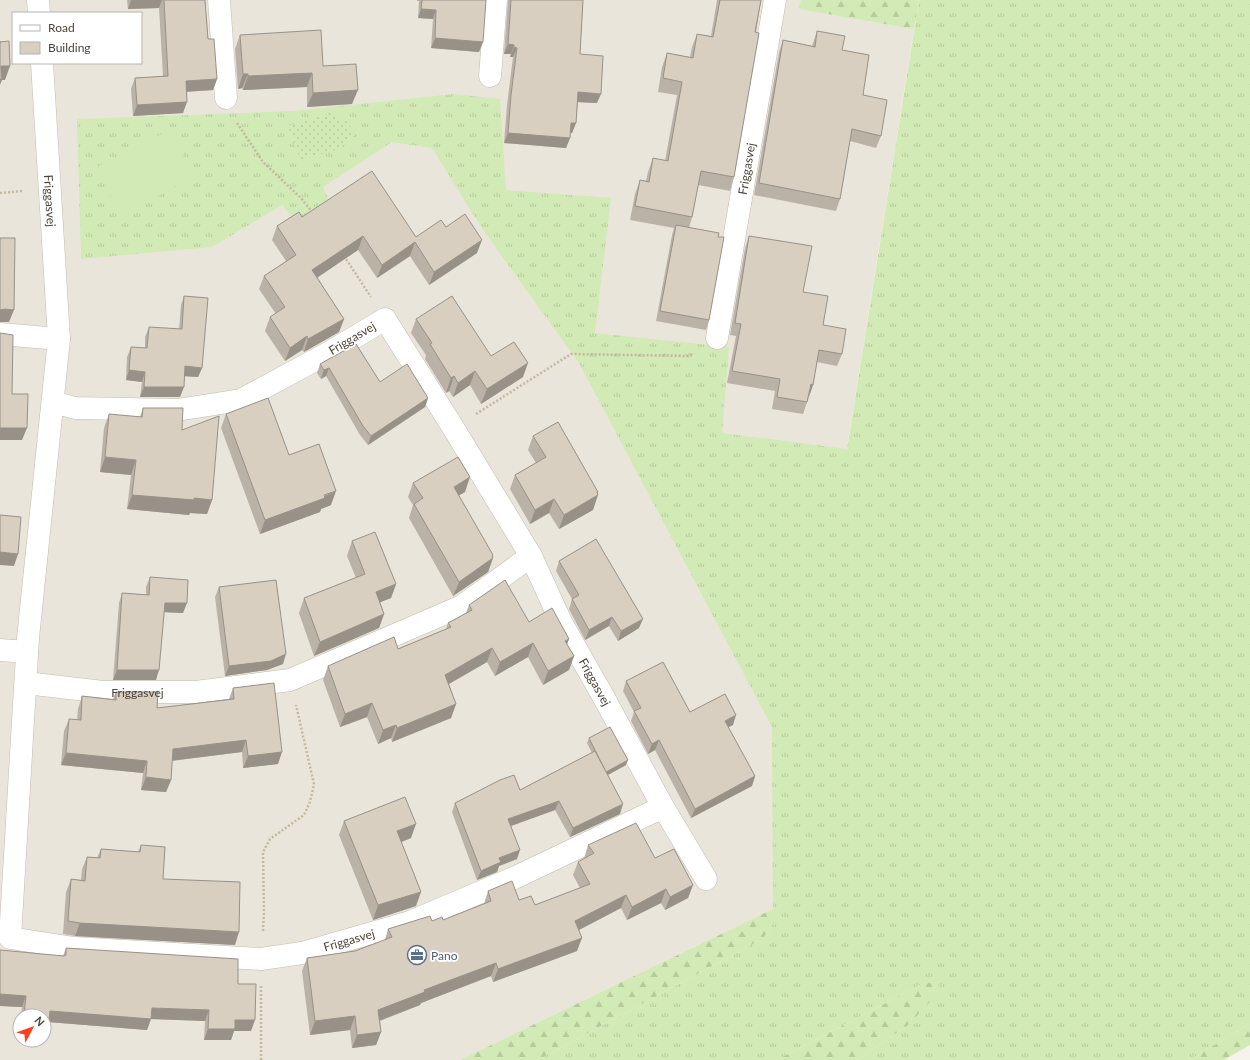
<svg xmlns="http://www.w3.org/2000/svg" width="1250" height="1060" viewBox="0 0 1250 1060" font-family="Lato,sans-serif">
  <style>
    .residential { fill: #eae5da; fill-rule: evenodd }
    .grass { fill: url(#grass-tufts) }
    .forest { fill: url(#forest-firs) }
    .park { fill: url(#park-dots) }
    .pitch { fill: #d2eab5 }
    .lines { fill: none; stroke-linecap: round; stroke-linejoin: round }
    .minor-casing { stroke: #c2bbae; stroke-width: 23 }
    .path { stroke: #c4b79f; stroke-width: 2.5; stroke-dasharray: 2 2; stroke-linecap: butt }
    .minor { stroke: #fff; stroke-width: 22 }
    .wall { fill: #bab2a6 }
    .shaded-wall { fill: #979187 }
    .building { fill: #d8cfc1; stroke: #979187 }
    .labels { text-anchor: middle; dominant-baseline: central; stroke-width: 3.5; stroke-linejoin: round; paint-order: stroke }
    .street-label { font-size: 12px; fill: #4b4439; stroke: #fff }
    .service-label { font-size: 12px; fill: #4e5e75; stroke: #fff; text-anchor: start }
  </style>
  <defs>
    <pattern id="grass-tufts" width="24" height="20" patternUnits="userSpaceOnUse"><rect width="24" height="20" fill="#d2eab5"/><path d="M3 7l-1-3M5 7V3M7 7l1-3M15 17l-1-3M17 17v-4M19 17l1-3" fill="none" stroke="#b6ca9c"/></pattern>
    <pattern id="forest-firs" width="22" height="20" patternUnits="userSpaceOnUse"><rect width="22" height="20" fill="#d2eab5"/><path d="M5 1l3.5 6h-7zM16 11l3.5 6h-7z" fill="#b6ca9c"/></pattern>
    <pattern id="park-dots" width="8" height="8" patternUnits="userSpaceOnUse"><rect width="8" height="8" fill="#d2eab5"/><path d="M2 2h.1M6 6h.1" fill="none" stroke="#b6ca9c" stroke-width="1.8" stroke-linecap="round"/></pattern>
  </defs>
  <rect width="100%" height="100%" fill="#f6f3ec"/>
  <!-- residential -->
  <path class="residential" d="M 0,0 L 805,0 L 805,2 L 914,29 L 773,909 L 460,1060 L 0,1060 ZM 13,13 L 141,13 L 141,63 L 13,63 ZM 20,1016 L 44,1016 L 44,1040 L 20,1040 Z"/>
  <!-- grass -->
  <polygon class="grass" points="919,0 1250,0 1250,1024 1189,1060 857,1060 908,1025 922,984 777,1060 538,1060 762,939 773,926 772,727 579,363 483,230 432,148 392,142 323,187 348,244 329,259 282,205 212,247 81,259 77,119 294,111 453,94 500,99 506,190 611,198 595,333 729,347 722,433 847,449"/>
  <!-- forest -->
  <g class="forest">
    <polygon points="801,0 919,0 914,29 799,9"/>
    <polygon points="773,909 773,926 762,939 538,1060 460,1060"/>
    <polygon points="937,982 941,990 908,1025 857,1060 777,1060 922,984"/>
    <polygon points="1250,1024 1250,1045 1224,1060 1189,1060"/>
  </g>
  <!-- park -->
  <polygon class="park" points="332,113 347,122 356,134 339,149 300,160 288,126"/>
  <!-- pitch -->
  <polygon class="pitch" points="169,130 194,176 120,217 97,167"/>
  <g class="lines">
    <defs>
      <g id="minor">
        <polyline points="38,0 39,13"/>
        <polyline points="219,0 226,98"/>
        <path id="s1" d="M 42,63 L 59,339 L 28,638 L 10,938 L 74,948 L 261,959 L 302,953 L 410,922 L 514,878 L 663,807 L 603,696 L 562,624 L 531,556 L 454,429 L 385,319 L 330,352 L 241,400 L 177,410 L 75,408 L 53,402"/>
        <polyline points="490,76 496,0"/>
        <polyline points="0,334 59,339"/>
        <path id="s2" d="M 717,338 L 775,0"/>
        <polyline points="0,650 27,652"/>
        <path id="s3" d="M 26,683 L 103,692 L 196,692 L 290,680 L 462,606 L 531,556"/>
        <polyline points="663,807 706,879"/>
      </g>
    </defs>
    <!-- minor casing -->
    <use href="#minor" class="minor-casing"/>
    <!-- path -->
    <g class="path">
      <polyline points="237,123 263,162 301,198 313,213"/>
      <polyline points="0,193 23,191"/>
      <polyline points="344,256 371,297"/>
      <polyline points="476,414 571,354 689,356 694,353"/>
      <polyline points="263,931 264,913 263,852 270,839 304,815 310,802 314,784 296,705"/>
      <polyline points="261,1060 261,986"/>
    </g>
    <!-- minor -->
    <use href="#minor" class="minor"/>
  </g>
  <!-- wall -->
  <g class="wall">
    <polygon points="127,0 205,0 208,39 217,79 213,90 186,92 183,113 133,116 131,89 135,78 163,76 159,8 128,9"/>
    <polygon points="417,0 486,0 479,52 431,48 433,19 418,18 419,1 417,1"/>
    <polygon points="508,0 583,0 580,54 597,103 578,102 576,123 572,133 570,133 570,138 566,148 504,143 507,105 513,57 510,57 511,54 504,54"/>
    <polygon points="717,0 761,0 734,177 730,191 698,185 692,217 689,228 709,320 706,330 656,321 672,235 674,228 630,220 635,194 640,180 646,181 648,172 653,158 665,161 677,95 658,92 662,67 667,53 690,57 692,47 697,34 711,36"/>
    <polygon points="817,31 842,50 881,136 876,148 850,141 840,199 836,211 754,195 779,52 783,40 812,46"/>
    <polygon points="240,35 323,66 352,104 307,107 307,87 243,90 242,88 238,89 235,49"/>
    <polygon points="302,217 416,237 446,227 477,253 429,285 410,256 377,278 358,250 317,277 344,319 339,332 304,352 302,350 285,361 265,331 270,317 276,314 259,289 264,276 286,261 272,240 277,226"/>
    <polygon points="749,236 803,292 823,325 842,354 837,366 817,362 813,385 803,414 772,409 775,391 727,383 736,336 730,335 745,248"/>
    <polygon points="184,296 202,368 198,377 184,376 180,397 140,397 142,382 126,380 127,357 131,347 145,348 145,337 149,327 179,329 181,305"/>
    <polygon points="416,319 491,356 523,377 481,404 470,385 453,397 449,391 446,393 425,359 426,355 411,333"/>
    <polygon points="320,364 380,382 428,398 425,407 368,445 360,435 326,376 321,379 317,373"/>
    <polygon points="143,408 182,430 212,500 207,514 190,513 189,515 127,509 131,475 100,472 104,428 109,414 140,417"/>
    <polygon points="226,414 289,455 331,505 321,509 320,512 260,534 221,428"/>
    <polygon points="533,436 598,492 593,510 559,529 549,513 530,524 510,489 515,475 536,463 528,450"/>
    <polygon points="413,483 465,492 458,496 493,558 488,572 453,596 409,518 413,505 408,497"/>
    <polygon points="352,541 396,584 391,598 380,602 384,614 379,628 314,656 299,613 304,598 356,578 347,556"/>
    <polygon points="559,561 639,628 618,641 609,626 585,640 569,609 572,599 556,571"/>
    <polygon points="150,577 183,613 164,612 156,680 113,680 119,603 122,593 146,595 146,587"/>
    <polygon points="219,587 283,664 267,670 225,676 215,597"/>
    <polygon points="469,605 529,622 569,639 567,644 574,656 569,670 543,685 528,657 495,676 487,662 449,684 456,704 451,718 392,742 391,738 378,744 367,717 340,727 323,680 328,666 398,649 446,629 448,623 466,613"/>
    <polygon points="626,681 690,712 733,725 728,727 755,776 752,786 691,818 655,750 648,754 631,721 634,712 623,691"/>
    <polygon points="233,688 278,764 243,768 242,752 172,761 171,780 166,792 141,790 143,773 61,765 64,731 69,719 77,720 78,709 82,696 113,699 116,692 157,708 229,699"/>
    <polygon points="589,738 626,765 608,775 620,814 570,837 555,810 511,826 517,859 499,866 497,872 477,880 452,812 455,803 520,790 592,753 587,743"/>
    <polygon points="344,821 411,838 401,842 416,906 373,920 339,835"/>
    <polygon points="141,845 163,879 235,945 75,936 63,934 66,892 71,879 81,880 82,869 87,857 97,858 101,849 138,852"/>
    <polygon points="588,845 655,858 693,885 688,898 665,910 661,903 627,920 621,908 579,930 577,951 493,982 491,976 421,1003 420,1005 380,1021 381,1032 376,1045 352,1048 350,1030 310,1035 302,971 307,958 355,951 385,940 388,929 443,920 484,904 488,891 535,905 580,888 573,875 578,862 584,859"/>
    <polygon points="66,948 238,984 251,1031 234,1031 231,1040 204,1040 205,1021 151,1019 147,1030 48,1022 45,1030 44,1030 44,1016 21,1016 22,1007 0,1006 63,956"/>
  </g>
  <!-- shaded-wall -->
  <g class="shaded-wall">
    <polygon points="131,0 162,0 159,8 128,9"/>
    <polygon points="421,9 436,10 433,19 418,18"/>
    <polygon points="435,38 483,42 479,52 431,48"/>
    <polygon points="508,44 514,45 511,54 504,54"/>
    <polygon points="514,47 517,48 513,57 510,57"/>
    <polygon points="1,66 10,66 5,80 2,80 0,85 0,70"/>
    <polygon points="312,73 307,87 243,90 248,76"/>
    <polygon points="243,74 248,74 242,88 238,89"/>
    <polygon points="217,79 213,90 181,92 186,81"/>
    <polygon points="358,90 352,104 307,107 313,93"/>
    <polygon points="578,92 601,94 597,103 575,102"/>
    <polygon points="187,102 183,113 133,116 137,105"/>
    <polygon points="571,123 576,123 572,133 567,133"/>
    <polygon points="508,133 570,138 566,148 504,143"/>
    <polygon points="363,236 358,250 308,284 312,270"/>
    <polygon points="482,240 477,253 429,285 434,272"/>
    <polygon points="415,242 410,256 377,278 382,265"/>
    <polygon points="5,309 14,310 9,322 0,322 0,310"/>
    <polygon points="344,319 339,332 304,352 308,339"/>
    <polygon points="307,336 302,350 285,361 290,348"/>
    <polygon points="528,363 523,377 481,404 487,389"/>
    <polygon points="185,366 202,368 198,377 181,376"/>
    <polygon points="329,368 326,376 321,379 324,370"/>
    <polygon points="129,370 145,372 142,382 126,380"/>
    <polygon points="475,371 470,385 453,397 458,383"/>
    <polygon points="454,376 449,391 446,393 451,378"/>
    <polygon points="811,384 813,385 809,397"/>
    <polygon points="144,387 184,387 180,397 140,397"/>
    <polygon points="428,398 425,407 368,445 371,436"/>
    <polygon points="0,428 27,428 22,440 0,440"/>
    <polygon points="105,457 136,460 131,475 100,472"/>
    <polygon points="470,477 465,492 448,501 454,487"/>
    <polygon points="336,491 331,505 321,509 320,512 260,534 265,520"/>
    <polygon points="598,492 596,496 598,495 593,510 559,529 564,515"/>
    <polygon points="132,495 194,498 212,500 207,514 190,513 189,515 127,509"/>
    <polygon points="554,499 549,513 530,524 535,510"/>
    <polygon points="0,552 18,554 14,566 0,565"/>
    <polygon points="493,555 492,559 493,558 488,572 453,596 459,582"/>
    <polygon points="396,584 391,598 371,606 376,592"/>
    <polygon points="165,603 187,603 183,613 161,612"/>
    <polygon points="384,614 379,628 314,656 320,642"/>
    <polygon points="612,617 609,626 585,640 589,630"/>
    <polygon points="643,619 639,628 618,641 621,631"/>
    <polygon points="569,639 564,652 565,641"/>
    <polygon points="533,643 528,657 495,676 500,662"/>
    <polygon points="492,648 487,662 440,689 445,675"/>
    <polygon points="286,654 283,664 267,670 225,676 229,666"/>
    <polygon points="574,656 569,670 543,685 548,671"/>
    <polygon points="117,670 159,670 156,680 113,680"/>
    <polygon points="372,703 367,717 340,727 345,714"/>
    <polygon points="456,704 451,718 392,742 397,728"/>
    <polygon points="736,715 733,725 721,731 725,721"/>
    <polygon points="396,725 391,738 378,744 383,730"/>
    <polygon points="246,740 242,752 169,761 173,749"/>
    <polygon points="659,740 655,750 648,754 652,744"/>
    <polygon points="282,752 278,764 243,768 248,756"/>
    <polygon points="66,753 147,761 143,773 61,765"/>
    <polygon points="628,760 626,765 604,777 606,772"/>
    <polygon points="755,776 752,786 691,818 695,809"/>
    <polygon points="146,777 171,780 166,792 141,790"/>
    <polygon points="559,801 555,810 505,828 508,819"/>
    <polygon points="623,804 620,814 570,837 573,828"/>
    <polygon points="416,824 411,838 392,846 397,831"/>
    <polygon points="520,850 517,859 499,866 497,872 477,880 481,871 499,858"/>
    <polygon points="693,885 688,898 665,910 670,897"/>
    <polygon points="666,889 661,903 627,920 632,907"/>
    <polygon points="421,892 416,906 373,920 378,905"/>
    <polygon points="626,895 621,908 571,934 575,921"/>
    <polygon points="80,923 239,932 235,945 75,936"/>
    <polygon points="582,938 577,951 493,982 498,969"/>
    <polygon points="496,963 491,976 421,1003 420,1005 373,1023 378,1010 424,990"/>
    <polygon points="0,994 26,996 22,1007 0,1006"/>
    <polygon points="152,1008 209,1010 205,1021 151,1019 147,1030 48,1022 45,1030 44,1030 44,1018 50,1011"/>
    <polygon points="355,1016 350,1030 310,1035 315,1021"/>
    <polygon points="235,1020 255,1020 251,1031 234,1031 231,1040 204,1040 208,1029"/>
    <polygon points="381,1032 376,1045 352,1048 357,1035"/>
  </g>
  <!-- building -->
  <g class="building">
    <polygon points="164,0 205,0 208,39 214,39 217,79 186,81 187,102 137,105 135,78 168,76"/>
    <polygon points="422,0 486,0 483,42 435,38 436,10 421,9"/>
    <polygon points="511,0 583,0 580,54 603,56 601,94 578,92 576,123 571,123 570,138 508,133 511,95 517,48 514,47 514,45 508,44"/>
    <polygon points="720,0 761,0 755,32 759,33 734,177 701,171 692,217 635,206 640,180 649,182 653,158 668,161 682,82 663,78 667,53 693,58 697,34 713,37"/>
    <polygon points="321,30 323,66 356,64 358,90 313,93 312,73 248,76 248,74 243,74 240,35"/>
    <polygon points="817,31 845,36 842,50 869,55 863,95 887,100 881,136 852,129 840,199 759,183 783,40 815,47"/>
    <polygon points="0,41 0,42 9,41 10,66 1,66 2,79 0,79"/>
    <polygon points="372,171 416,237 441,220 446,227 465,214 482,240 434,272 415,242 382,265 363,236 312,270 344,319 308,339 307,336 290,348 270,317 285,307 264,276 296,255 277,226 299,212 302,217"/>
    <polygon points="676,225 719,233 718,237 724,237 709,320 660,311"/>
    <polygon points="749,236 812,246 803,292 828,296 823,325 846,329 842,354 819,350 813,385 811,384 807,402 777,397 780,379 732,371 741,324 735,323"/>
    <polygon points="0,238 15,238 14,310 5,309 0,310"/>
    <polygon points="184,296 208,298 202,368 185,366 184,387 144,387 145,372 129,370 131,347 147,348 149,327 182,329"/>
    <polygon points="452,296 491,356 514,342 528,363 487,389 475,371 458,383 454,376 451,378 430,344 432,343 416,319"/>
    <polygon points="0,333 13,335 12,394 28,394 27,428 0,428"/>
    <polygon points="356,344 380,382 407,364 428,398 371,436 363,426 329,368 324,370 320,364"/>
    <polygon points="268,398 289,455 319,444 336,491 324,495 325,498 265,520 226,414"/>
    <polygon points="143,408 183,408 182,430 219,416 212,500 194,498 194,500 132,495 136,460 105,457 109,414 142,417"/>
    <polygon points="558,422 598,492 597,492 598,495 564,515 554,499 535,510 515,475 546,457 533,436"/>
    <polygon points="458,457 470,477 454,487 493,555 492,556 493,558 459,582 414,504 423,498 413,483"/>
    <polygon points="0,515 21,517 18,554 0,552"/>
    <polygon points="375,532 396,584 376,592 384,614 320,642 304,598 365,574 352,541"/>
    <polygon points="596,539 643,619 621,631 612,617 589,630 572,599 579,595 559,561"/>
    <polygon points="150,577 188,580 187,603 165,603 159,670 117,670 122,593 149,595"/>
    <polygon points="276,580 286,654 271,661 229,666 219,587"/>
    <polygon points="505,580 529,622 552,608 569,639 565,641 574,656 548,671 533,643 500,662 492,648 445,675 456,704 397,728 396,725 383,730 372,703 345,714 328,666 394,637 398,649 451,627 448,623 472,610 469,605"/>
    <polygon points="663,662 690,712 725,694 736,715 725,721 755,776 695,809 659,740 652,744 634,711 641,708 626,681"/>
    <polygon points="274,683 282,752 248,756 246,740 173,749 171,780 146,777 147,761 66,753 69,719 81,720 82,696 116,700 116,692 158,692 157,708 234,699 233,688"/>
    <polygon points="610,727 628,760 606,772 589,738"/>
    <polygon points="595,751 623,804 573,828 559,801 508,819 520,850 499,858 501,862 481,871 455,803 500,780 514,775 520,790"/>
    <polygon points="405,797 416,824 397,831 421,892 378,905 344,821"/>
    <polygon points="636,823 655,858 674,849 693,885 670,897 666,889 632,907 626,895 575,921 582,938 498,969 496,963 424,990 425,992 378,1010 381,1032 357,1035 355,1016 315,1021 307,958 355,951 392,937 388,929 430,916 432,921 442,917 443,920 491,901 488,891 512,881 519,900 531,896 535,905 590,884 578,862 594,853 588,845"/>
    <polygon points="141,845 165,847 163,879 240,882 239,932 80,923 68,921 71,879 85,881 87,857 100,858 101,849 140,852"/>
    <polygon points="66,948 238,959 238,984 256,984 255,1020 235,1020 235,1029 208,1029 209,1010 152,1008 151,1019 50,1011 49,1019 44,1018 44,1016 24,1016 26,996 0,994 0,950 64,956 66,955"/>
  </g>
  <!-- icons -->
  <defs>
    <symbol id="office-ring" viewBox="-11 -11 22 22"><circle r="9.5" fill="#fff" stroke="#5c6f8a" stroke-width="1.5"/><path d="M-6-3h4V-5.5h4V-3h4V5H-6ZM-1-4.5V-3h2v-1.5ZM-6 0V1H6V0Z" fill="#5c6f8a"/></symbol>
  </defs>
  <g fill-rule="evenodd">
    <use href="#office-ring" x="406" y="944" width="22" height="22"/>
  </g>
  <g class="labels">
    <!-- street labels -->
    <g class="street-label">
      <text stroke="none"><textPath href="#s2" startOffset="172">Friggasvej</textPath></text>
      <text stroke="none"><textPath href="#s1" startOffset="138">Friggasvej</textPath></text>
      <text transform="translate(352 338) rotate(-31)">Friggasvej</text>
      <text transform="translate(595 682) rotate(61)">Friggasvej</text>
      <text stroke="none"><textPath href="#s3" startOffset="112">Friggasvej</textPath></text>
      <text stroke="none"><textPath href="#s1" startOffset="1220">Friggasvej</textPath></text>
    </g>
    <!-- service labels -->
    <g class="service-label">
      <text x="431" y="955">Pano</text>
    </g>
  </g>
  <!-- legend -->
  <rect x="12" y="12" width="130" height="52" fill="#ffffff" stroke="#b7b4b0"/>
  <rect x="20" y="25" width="20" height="6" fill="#ffffff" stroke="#b7b4b0"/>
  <text x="48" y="32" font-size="12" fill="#4b4439">Road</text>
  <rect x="20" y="42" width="20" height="12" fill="#d8cfc1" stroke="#b7b4b0"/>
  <text x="48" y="52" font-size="12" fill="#4b4439">Building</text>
  <!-- north arrow -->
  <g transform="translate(32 1028) rotate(49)"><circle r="19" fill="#ffffff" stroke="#b7b4b0"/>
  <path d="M0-3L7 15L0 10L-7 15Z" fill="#fc3f1d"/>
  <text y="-6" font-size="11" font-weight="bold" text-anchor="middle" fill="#4b4439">N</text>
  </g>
</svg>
